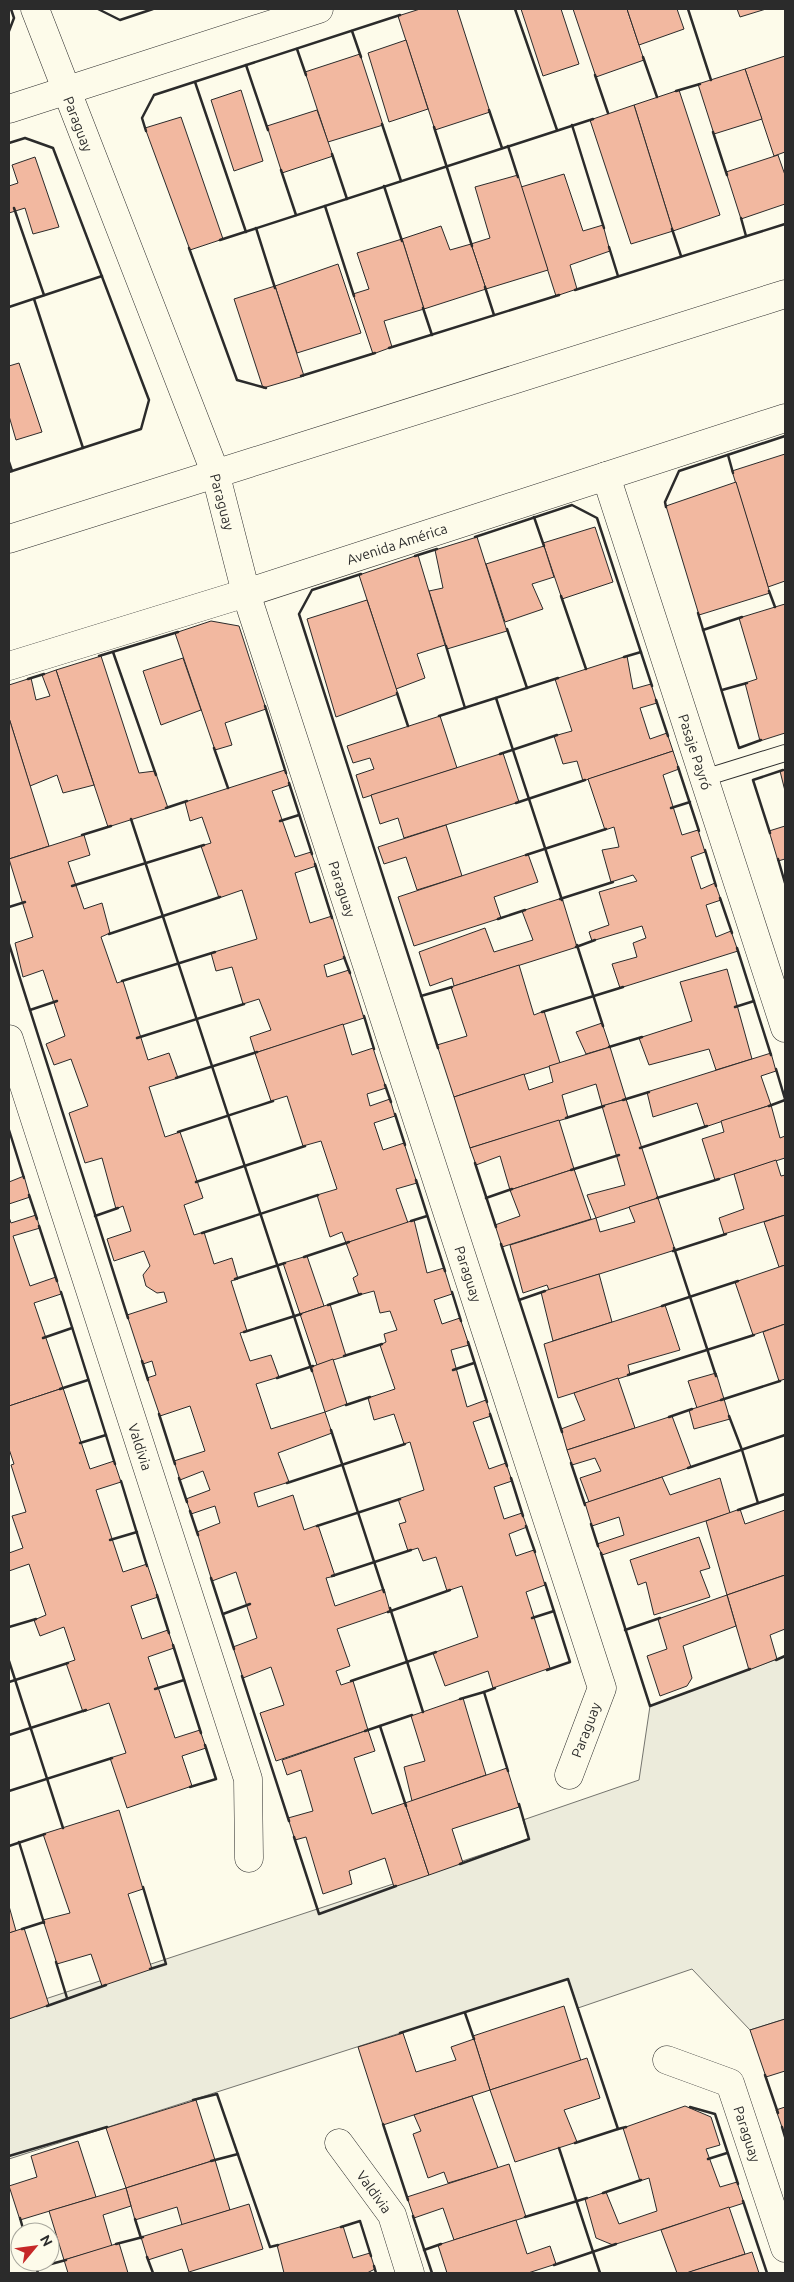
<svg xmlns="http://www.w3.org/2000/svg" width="794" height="2282" viewBox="0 0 794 2282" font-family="Ubuntu,sans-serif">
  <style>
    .green { fill: #ecebdb; stroke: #74746e }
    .building { fill: #f2b8a0; stroke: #2b2b2b }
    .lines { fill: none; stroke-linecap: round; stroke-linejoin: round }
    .service-casing { stroke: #2b2b2b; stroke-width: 18 }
    .minor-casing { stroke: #2b2b2b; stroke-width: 29 }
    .secondary-casing { stroke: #2b2b2b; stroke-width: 29 }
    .service { stroke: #fdfbea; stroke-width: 16 }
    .minor { stroke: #fdfbea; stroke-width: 28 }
    .secondary { stroke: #fdfbea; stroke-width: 28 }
    .wall { stroke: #2b2b2b; stroke-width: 2.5 }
    .labels { text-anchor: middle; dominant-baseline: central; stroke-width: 4; stroke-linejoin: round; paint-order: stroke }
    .street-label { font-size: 14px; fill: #2b2b2b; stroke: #fdfbea }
  </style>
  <rect width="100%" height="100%" fill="#fdfbea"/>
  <!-- green -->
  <polygon class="green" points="785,1656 785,2019 750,2030 692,1969 578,2008 568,1979 9,2159 9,2011 529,1839 523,1820 639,1780 650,1706"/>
  <!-- building -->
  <g class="building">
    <polygon points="420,9 457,9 490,112 435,130 398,16"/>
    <polygon points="521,9 561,9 579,64 543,76"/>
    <polygon points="573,9 627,9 644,60 596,77"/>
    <polygon points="627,9 677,9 684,29 639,45"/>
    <polygon points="737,9 766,9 740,17"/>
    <polygon points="406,40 428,109 389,122 368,53"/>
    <polygon points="360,54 383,125 328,142 305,72"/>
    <polygon points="785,56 785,152 774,156 745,69"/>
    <polygon points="745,69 762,119 714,134 698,84"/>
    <polygon points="241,90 263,161 234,171 211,100"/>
    <polygon points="679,90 720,215 673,231 634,105"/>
    <polygon points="634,105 673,231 631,244 590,120"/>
    <polygon points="317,110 333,156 282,173 267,126"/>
    <polygon points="181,117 223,239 190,250 145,128"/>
    <polygon points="778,155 785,175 785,204 741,219 726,172"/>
    <polygon points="35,157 59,227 33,234 25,208 9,213 9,186 18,183 12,165"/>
    <polygon points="564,174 583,231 603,225 610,251 570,265 577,289 556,296 521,187"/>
    <polygon points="518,175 548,270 486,289 471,244 490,238 475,187"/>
    <polygon points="441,226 450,250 471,244 486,289 424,309 402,239"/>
    <polygon points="402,239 424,309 384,321 392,347 373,354 353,294 369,289 357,253"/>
    <polygon points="338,264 361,333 297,353 275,286"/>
    <polygon points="275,286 304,376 263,388 234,299"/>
    <polygon points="19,363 42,432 16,440 9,416 9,366"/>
    <polygon points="785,454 785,581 768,587 732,471"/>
    <polygon points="736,482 770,593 699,615 666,506"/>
    <polygon points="595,527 613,582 562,599 543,543"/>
    <polygon points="477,537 507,631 447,649 429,591 443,588 435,550"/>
    <polygon points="544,546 554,577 532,584 543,609 505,622 486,564"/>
    <polygon points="418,555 445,645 417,654 425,678 396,689 359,575"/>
    <polygon points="367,600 398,694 336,717 307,619"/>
    <polygon points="785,604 785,733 760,741 745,683 757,679 739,618"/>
    <polygon points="211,621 239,626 266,709 225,723 232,745 215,750 175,633"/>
    <polygon points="101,656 139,773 155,771 168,808 108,827 56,670"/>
    <polygon points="627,656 633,689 651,684 657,703 640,708 650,739 667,733 673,751 583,781 577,761 563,764 554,736 572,731 555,679"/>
    <polygon points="183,658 201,710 161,725 143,671"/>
    <polygon points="56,670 94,785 63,793 57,775 30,786 9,718 9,685 31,678 36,700 50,696 42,675"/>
    <polygon points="440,716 457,768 363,798 356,775 374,769 370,758 353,763 347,746"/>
    <polygon points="9,718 49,846 9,859"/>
    <polygon points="673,751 679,769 663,775 682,835 698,830 705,852 691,857 701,889 715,883 721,900 706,905 716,937 731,931 738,951 620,988 612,964 637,957 633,943 646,938 642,926 592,941 589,932 609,925 599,892 637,881 633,875 611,882 602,850 619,847 614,827 605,830 588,779"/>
    <polygon points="503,753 519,802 404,838 398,818 380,824 371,795"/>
    <polygon points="785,769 785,791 780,771"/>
    <polygon points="285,770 290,785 272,791 295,857 311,852 316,866 295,873 310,923 332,916 345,958 324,965 327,977 349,970 364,1018 255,1053 250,1037 271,1030 259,999 243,1004 232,967 216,971 211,953 257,939 242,890 219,898 201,846 211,843 202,817 190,821 185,802"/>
    <polygon points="446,825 462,876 417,890 406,857 384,864 378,847"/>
    <polygon points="785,826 785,859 778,861 769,831"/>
    <polygon points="84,835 90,855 68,862 84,909 102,903 110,933 101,937 117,983 123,981 148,1060 169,1053 178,1078 149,1087 165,1137 180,1132 203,1198 184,1205 194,1235 204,1232 214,1264 232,1258 238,1279 231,1281 247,1331 240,1333 250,1361 271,1355 279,1377 256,1384 271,1429 325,1412 332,1433 278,1453 289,1482 254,1493 258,1507 293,1495 304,1530 318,1525 335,1576 326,1578 335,1606 384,1589 390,1611 337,1629 350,1666 336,1671 341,1685 353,1681 368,1730 276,1761 260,1713 284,1705 271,1667 243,1678 233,1647 257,1638 236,1572 212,1581 197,1532 220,1523 215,1506 191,1514 186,1499 210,1490 203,1471 180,1480 174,1461 205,1451 190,1406 160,1416 147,1378 156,1375 152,1361 143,1364 127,1315 167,1302 164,1292 157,1293 146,1286 143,1275 150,1266 144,1251 114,1261 107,1239 131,1231 123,1206 116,1209 102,1158 85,1163 69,1113 88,1106 71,1059 54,1065 46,1044 65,1036 43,970 23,977 15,943 33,937 9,859"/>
    <polygon points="528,854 538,882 494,897 501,918 414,946 398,897"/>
    <polygon points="562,898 577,947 454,986 452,978 430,986 419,952 485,928 494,952 533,940 522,911"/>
    <polygon points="519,965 534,1015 544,1011 560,1063 454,1097 437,1045 467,1036 451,987"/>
    <polygon points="727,969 752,1059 716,1070 709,1049 649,1065 639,1038 692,1021 680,982"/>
    <polygon points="602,1023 610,1047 586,1054 576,1032"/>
    <polygon points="343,1024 352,1055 373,1048 386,1088 367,1094 370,1106 390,1099 395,1116 374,1123 383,1150 404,1143 417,1183 396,1189 408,1223 346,1243 342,1232 330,1237 317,1195 337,1189 321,1141 303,1146 287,1096 271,1101 255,1053"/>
    <polygon points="610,1047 626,1099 602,1106 596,1084 562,1095 568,1118 470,1148 454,1097 524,1074 529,1090 553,1082 549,1066"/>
    <polygon points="771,1053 776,1071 761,1076 771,1105 705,1127 697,1103 653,1117 647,1092"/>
    <polygon points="626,1099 658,1198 596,1218 587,1195 625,1185 602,1106"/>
    <polygon points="771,1105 780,1138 785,1136 785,1158 715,1180 702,1139 724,1132 721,1121"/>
    <polygon points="559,1120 574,1169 510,1190 500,1156 476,1165 470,1148"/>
    <polygon points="776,1160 781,1176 785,1175 785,1215 724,1234 719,1218 744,1209 734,1174"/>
    <polygon points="574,1169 591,1219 502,1247 495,1225 520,1216 510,1190"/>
    <polygon points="24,1176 30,1197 9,1204 9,1182"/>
    <polygon points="658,1198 675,1250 549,1290 547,1285 523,1293 510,1245 596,1218 600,1232 635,1222 629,1207"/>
    <polygon points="36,1215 40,1228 13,1236 30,1286 56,1277 61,1294 34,1303 63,1388 9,1406 9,1217 11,1223"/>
    <polygon points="785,1215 785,1265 779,1267 764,1222"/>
    <polygon points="414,1220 427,1273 444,1268 452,1294 434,1300 442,1324 460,1318 469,1345 451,1350 467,1407 486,1400 491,1416 473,1422 489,1469 506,1463 512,1481 494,1487 504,1519 522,1513 527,1527 509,1534 516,1556 534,1550 545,1585 526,1592 550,1668 493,1688 488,1671 445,1686 433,1653 478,1637 462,1586 447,1591 436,1557 423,1561 418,1548 408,1551 399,1524 406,1522 398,1499 424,1490 410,1442 404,1444 394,1414 374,1420 368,1398 395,1389 380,1345 386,1342 384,1334 397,1330 390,1311 380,1313 374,1291 359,1295 353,1278 358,1275 346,1243"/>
    <polygon points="307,1256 324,1306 300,1314 283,1263"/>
    <polygon points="785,1265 785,1324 753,1335 735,1282"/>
    <polygon points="599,1274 612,1322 553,1341 541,1292"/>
    <polygon points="330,1304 346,1356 317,1365 300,1314"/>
    <polygon points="665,1305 680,1350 628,1365 630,1375 558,1398 544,1344"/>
    <polygon points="785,1324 785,1379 779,1381 763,1332"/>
    <polygon points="333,1359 347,1404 325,1412 311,1367"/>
    <polygon points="716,1373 724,1399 697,1408 688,1381"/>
    <polygon points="618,1378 635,1428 567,1450 561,1429 585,1420 574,1393"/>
    <polygon points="63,1388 90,1469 114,1461 121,1482 96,1490 123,1572 147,1564 158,1597 131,1606 142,1639 168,1630 174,1648 148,1657 175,1738 200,1730 206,1748 182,1756 192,1786 127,1808 110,1758 126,1753 109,1703 83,1712 66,1663 75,1660 64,1627 40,1636 34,1620 46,1615 29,1564 9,1571 9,1553 23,1548 12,1516 26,1512 11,1465 14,1464 9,1449 9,1406"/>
    <polygon points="724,1399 730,1419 694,1429 689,1410"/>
    <polygon points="672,1416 691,1467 589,1502 580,1478 601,1471 595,1458 572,1465 567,1450"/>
    <polygon points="662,1477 670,1495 720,1478 730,1513 602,1555 597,1544 624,1535 619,1517 592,1526 585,1503"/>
    <polygon points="740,1509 745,1524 785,1510 785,1575 727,1595 706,1521"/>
    <polygon points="699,1537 710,1568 700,1571 710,1597 654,1615 646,1582 638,1585 630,1560"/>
    <polygon points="785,1575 785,1629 770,1635 777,1659 749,1670 727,1595"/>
    <polygon points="727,1595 736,1626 683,1646 692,1678 687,1686 660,1696 647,1656 667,1649 658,1619"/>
    <polygon points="463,1698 486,1775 412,1801 404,1767 425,1761 411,1716"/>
    <polygon points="368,1730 375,1751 354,1758 372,1814 405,1803 429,1875 394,1887 385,1858 349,1871 352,1884 323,1894 306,1837 295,1840 288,1818 313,1811 301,1770 287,1775 282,1760"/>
    <polygon points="507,1768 519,1807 452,1829 463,1863 429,1875 405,1803"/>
    <polygon points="119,1810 143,1889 128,1894 152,1969 102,1986 91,1954 57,1964 43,1920 70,1913 43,1834"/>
    <polygon points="9,1906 16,1931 9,1933"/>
    <polygon points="24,1928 49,2005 9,2019 9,1933"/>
    <polygon points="564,2006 581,2061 490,2090 473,2036"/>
    <polygon points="785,2019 785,2071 766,2077 750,2030"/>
    <polygon points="403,2033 416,2072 456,2060 451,2047 474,2039 490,2090 383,2125 358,2047"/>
    <polygon points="587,2058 600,2098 564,2110 577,2142 515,2162 490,2090"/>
    <polygon points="472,2096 498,2168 448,2183 444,2172 428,2178 413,2134 421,2131 414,2115"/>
    <polygon points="196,2100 215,2160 126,2188 106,2128"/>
    <polygon points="685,2106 711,2117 720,2145 706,2149 720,2187 737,2182 744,2203 613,2245 596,2238 585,2199 606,2192 619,2224 657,2211 649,2178 640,2181 623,2128"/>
    <polygon points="785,2107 785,2129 783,2130 776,2110"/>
    <polygon points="78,2141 96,2197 20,2220 9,2186 37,2177 31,2156"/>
    <polygon points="215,2160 230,2210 182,2225 177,2207 135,2220 126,2188"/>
    <polygon points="509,2164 526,2217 454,2240 443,2208 414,2218 407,2197"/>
    <polygon points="126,2188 131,2206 103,2215 112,2246 64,2260 49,2211"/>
    <polygon points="249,2204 263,2249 189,2272 182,2249 148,2260 141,2237"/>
    <polygon points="729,2207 745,2254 687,2273 677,2273 661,2230"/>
    <polygon points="516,2220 527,2254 550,2246 556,2264 528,2273 447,2273 438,2245"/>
    <polygon points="343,2226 353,2258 370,2253 375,2269 367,2273 284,2273 277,2245"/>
    <polygon points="119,2243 128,2273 68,2273 64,2260"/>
    <polygon points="752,2252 759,2273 686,2273"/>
  </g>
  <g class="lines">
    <defs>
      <polyline id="service" points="704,778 785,753"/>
      <g id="minor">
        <polyline points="35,9 215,472 246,593 602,1688 569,1775"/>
        <polyline points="9,109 319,9"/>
        <polyline points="606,476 785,1028"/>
        <polyline points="9,1039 248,1779 249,1858"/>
        <polyline points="667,2060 730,2083 785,2248"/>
        <polyline points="339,2143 392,2215 410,2273"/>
      </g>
      <g id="secondary">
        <polyline points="9,539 785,294"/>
        <polyline points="9,666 246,593 785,418"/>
      </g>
    </defs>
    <!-- service casing -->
    <use href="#service" class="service-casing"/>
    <!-- minor casing -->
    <use href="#minor" class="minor-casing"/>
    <!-- secondary casing -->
    <use href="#secondary" class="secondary-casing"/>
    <!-- service -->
    <use href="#service" class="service"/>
    <!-- minor -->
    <use href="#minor" class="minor"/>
    <!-- secondary -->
    <use href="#secondary" class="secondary"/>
    <!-- wall -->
    <g class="wall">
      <polyline points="98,9 120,20 153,9"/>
      <polyline points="515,9 557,130"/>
      <polyline points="688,9 711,80"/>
      <polyline points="9,31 14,18 11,9"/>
      <polyline points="352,31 361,57"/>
      <polyline points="297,49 306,75"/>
      <polyline points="643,57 657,97"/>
      <polyline points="246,65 268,130"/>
      <polyline points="595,75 608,113"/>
      <polyline points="195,82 246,232"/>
      <polyline points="676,91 700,84"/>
      <polyline points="489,110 502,148"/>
      <polyline points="382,124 401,181"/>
      <polyline points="572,125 604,228"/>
      <polyline points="434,127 472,246"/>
      <polyline points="146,131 142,118 154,95 400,15"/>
      <polyline points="713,132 727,175"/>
      <polyline points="9,143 25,138 53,148 149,400 141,429 9,472"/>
      <polyline points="508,146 518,177"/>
      <polyline points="332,154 347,199"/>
      <polyline points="281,170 296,215"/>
      <polyline points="384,186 402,241"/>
      <polyline points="325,206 354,296"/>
      <polyline points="14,208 44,295"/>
      <polyline points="741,218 746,236"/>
      <polyline points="256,228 275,288"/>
      <polyline points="672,229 681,256"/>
      <polyline points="220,240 593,119"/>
      <polyline points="609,247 618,276"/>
      <polyline points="189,248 237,380 266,388"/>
      <polyline points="485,287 494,315"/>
      <polyline points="575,290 785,224"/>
      <polyline points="34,299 83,448"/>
      <polyline points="9,307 102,276"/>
      <polyline points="423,308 432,335"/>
      <polyline points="389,348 559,295"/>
      <polyline points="301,376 375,353"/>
      <polyline points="728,455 733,473"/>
      <polyline points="9,462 12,471"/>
      <polyline points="666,507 665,502 679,471 785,436"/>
      <polyline points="534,517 544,546"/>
      <polyline points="475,537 572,505 597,518 652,686"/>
      <polyline points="415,556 437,549"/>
      <polyline points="361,574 312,590 299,614 438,1048"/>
      <polyline points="769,591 775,607"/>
      <polyline points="561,596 586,669"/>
      <polyline points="698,613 739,748 761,740"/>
      <polyline points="507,629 527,688"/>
      <polyline points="703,630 742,617"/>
      <polyline points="446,646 465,708"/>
      <polyline points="113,652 156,775"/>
      <polyline points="99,656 178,632"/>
      <polyline points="624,657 641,652"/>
      <polyline points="28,679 44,674"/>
      <polyline points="722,690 747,683"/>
      <polyline points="397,693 408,726"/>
      <polyline points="496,698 562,900"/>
      <polyline points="656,700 668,736"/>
      <polyline points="265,706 286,773"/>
      <polyline points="439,716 558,678"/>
      <polyline points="214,748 228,788"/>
      <polyline points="500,754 557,735"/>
      <polyline points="678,767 699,831"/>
      <polyline points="289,783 312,854"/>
      <polyline points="516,803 585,780"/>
      <polyline points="166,808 187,801"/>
      <polyline points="671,808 690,802"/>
      <polyline points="131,819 312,1371"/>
      <polyline points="280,821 299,815"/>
      <polyline points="770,833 753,780 783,770"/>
      <polyline points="82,835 111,826"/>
      <polyline points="705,850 716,886"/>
      <polyline points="526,855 606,829"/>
      <polyline points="778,859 785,883"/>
      <polyline points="315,864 332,918"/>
      <polyline points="72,886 204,845"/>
      <polyline points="720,898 732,933"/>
      <polyline points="560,899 613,882"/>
      <polyline points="9,907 25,902"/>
      <polyline points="498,919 525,910"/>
      <polyline points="109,934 220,897"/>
      <polyline points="9,944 128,1318"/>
      <polyline points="577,945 603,1026"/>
      <polyline points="576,947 595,940"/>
      <polyline points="737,948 771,1055"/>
      <polyline points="344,957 350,973"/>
      <polyline points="122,981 215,952"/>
      <polyline points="421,996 452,987"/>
      <polyline points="735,1007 754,1001"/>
      <polyline points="30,1010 57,1001"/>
      <polyline points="542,1012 623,987"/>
      <polyline points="364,1016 374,1049"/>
      <polyline points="137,1038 244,1004"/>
      <polyline points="609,1047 642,1037"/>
      <polyline points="776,1069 785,1099"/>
      <polyline points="176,1078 257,1052"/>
      <polyline points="385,1085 391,1102"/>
      <polyline points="623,1100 649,1092"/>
      <polyline points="769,1106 785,1100"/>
      <polyline points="395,1114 405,1145"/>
      <polyline points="566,1118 604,1106"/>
      <polyline points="9,1130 24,1178"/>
      <polyline points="178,1132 273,1101"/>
      <polyline points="640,1148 707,1126"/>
      <polyline points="475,1163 496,1227"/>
      <polyline points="571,1170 619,1155"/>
      <polyline points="416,1180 445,1271"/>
      <polyline points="196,1182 305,1146"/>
      <polyline points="29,1195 37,1219"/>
      <polyline points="486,1198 512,1189"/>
      <polyline points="657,1198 719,1179"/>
      <polyline points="95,1216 118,1208"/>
      <polyline points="411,1221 427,1216"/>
      <polyline points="39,1226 57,1281"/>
      <polyline points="202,1233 318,1195"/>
      <polyline points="501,1244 562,1432"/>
      <polyline points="674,1248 716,1376"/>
      <polyline points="673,1251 726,1234"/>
      <polyline points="304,1257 349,1242"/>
      <polyline points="235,1279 285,1263"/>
      <polyline points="61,1292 115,1464"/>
      <polyline points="452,1292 461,1321"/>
      <polyline points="519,1300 545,1291"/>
      <polyline points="328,1305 361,1294"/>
      <polyline points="662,1306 738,1281"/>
      <polyline points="244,1332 301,1314"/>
      <polyline points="43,1338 72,1328"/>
      <polyline points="468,1342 487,1402"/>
      <polyline points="344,1356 382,1344"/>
      <polyline points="142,1361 148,1380"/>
      <polyline points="453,1370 474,1363"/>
      <polyline points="628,1375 754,1335"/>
      <polyline points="277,1378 313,1366"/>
      <polyline points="60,1389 88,1380"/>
      <polyline points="721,1400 780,1381"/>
      <polyline points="346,1405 370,1397"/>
      <polyline points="159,1414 175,1464"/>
      <polyline points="490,1414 507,1466"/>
      <polyline points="729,1416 742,1450 758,1503"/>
      <polyline points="669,1417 692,1409"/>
      <polyline points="331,1430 384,1592"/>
      <polyline points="80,1443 106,1435"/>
      <polyline points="571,1463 585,1505"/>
      <polyline points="688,1468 785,1435"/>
      <polyline points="179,1478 187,1502"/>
      <polyline points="511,1478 523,1516"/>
      <polyline points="121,1481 147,1566"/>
      <polyline points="287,1483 405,1444"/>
      <polyline points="738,1510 785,1494"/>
      <polyline points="190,1511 198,1535"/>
      <polyline points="591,1524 598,1546"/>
      <polyline points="317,1526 400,1499"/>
      <polyline points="526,1526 535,1552"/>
      <polyline points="110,1540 137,1532"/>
      <polyline points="601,1553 650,1706 750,1669"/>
      <polyline points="332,1576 411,1550"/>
      <polyline points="211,1578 234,1649"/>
      <polyline points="545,1583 570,1662 547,1670"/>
      <polyline points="157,1595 169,1633"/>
      <polyline points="390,1608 423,1712"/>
      <polyline points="388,1612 450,1590"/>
      <polyline points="223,1614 250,1604"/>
      <polyline points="532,1618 554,1611"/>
      <polyline points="9,1627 36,1619"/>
      <polyline points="625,1630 660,1618"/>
      <polyline points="173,1645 201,1733"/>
      <polyline points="776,1660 785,1656"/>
      <polyline points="9,1661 63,1828"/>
      <polyline points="242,1676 289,1821"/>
      <polyline points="351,1681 436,1652"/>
      <polyline points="9,1682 68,1663"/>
      <polyline points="495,1688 484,1692 508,1771"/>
      <polyline points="155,1689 184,1680"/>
      <polyline points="460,1699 484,1692"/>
      <polyline points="380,1726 406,1806"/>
      <polyline points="365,1731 412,1715"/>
      <polyline points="9,1735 86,1710"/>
      <polyline points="190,1787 216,1779 205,1745"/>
      <polyline points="9,1791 112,1758"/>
      <polyline points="294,1837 319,1914 396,1886"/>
      <polyline points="19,1842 44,1923"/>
      <polyline points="9,1846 45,1834"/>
      <polyline points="460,1864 529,1839 519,1804"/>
      <polyline points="143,1887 166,1964 150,1969"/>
      <polyline points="22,1929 44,1922"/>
      <polyline points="56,1962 67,1998"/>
      <polyline points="47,2006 106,1985"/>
      <polyline points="465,2013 474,2039"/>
      <polyline points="400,2033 568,1979 618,2129 626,2127"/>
      <polyline points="765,2075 778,2113"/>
      <polyline points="193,2100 217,2094 270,2247 278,2245"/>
      <polyline points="690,2107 715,2114 738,2184"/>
      <polyline points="383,2124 408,2200"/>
      <polyline points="782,2127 785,2137"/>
      <polyline points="575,2143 618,2129"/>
      <polyline points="559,2148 600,2273"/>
      <polyline points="9,2156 107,2127"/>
      <polyline points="708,2159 727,2153"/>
      <polyline points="211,2161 238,2154"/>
      <polyline points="603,2193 641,2180"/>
      <polyline points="743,2201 767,2273"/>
      <polyline points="413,2216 432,2273"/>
      <polyline points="525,2217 587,2198"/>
      <polyline points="20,2218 24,2232"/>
      <polyline points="135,2219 141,2238"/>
      <polyline points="341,2227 360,2221 371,2256"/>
      <polyline points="116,2244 143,2237"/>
      <polyline points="424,2250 441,2244"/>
      <polyline points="147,2257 153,2273"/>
      <polyline points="34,2262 38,2273"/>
      <polyline points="554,2265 616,2244"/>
      <polyline points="374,2266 376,2273"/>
      <polyline points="36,2268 66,2260"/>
    </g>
  </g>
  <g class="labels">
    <!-- street labels -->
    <g class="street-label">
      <text transform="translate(78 124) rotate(69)">Paraguay</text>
      <text transform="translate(222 502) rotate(75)">Paraguay</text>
      <text transform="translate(397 544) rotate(-18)">Avenida América</text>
      <text transform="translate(695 752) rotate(72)">Pasaje Payró</text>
      <text transform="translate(342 889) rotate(72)">Paraguay</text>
      <text transform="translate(468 1274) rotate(72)">Paraguay</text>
      <text transform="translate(140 1447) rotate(72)">Valdivia</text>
      <text transform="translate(586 1730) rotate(-69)">Paraguay</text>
      <text transform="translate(747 2134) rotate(72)">Paraguay</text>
      <text transform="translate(374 2192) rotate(54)">Valdivia</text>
    </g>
  </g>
  <!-- border -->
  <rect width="794" height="2282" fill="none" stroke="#2b2b2b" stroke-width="20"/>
  <!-- north arrow -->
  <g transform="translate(35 2247) rotate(61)"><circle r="24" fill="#fdfbea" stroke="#a9a89e"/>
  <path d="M0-4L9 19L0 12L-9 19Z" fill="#c62828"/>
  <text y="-8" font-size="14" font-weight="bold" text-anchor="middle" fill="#2b2b2b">N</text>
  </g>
</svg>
